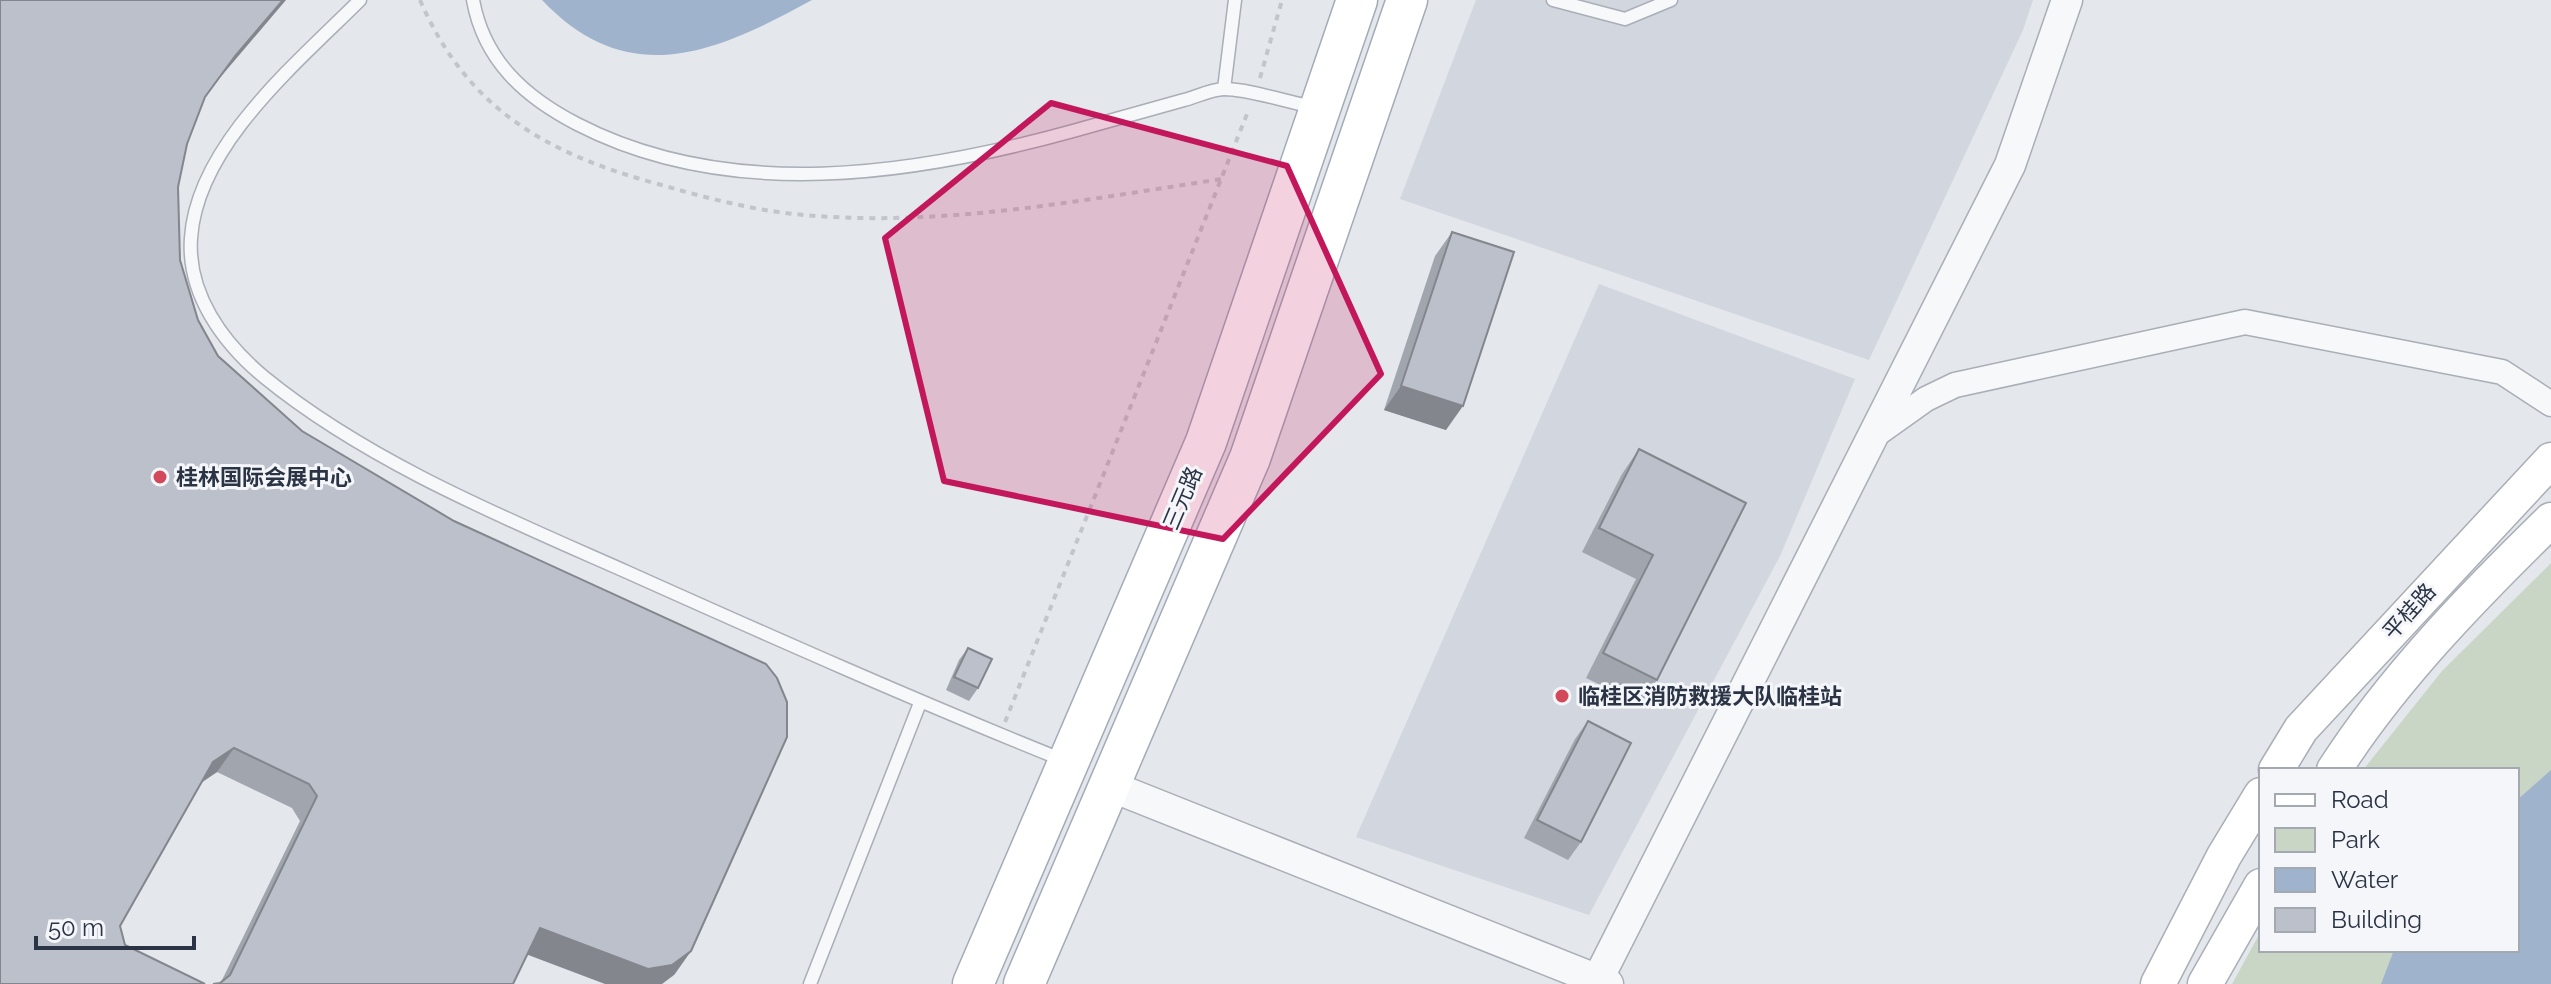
<svg xmlns="http://www.w3.org/2000/svg" width="2551" height="984" viewBox="0 0 2551 984" font-family="Raleway,'Noto Sans SC',sans-serif">
  <style>
    .built { fill: #d2d6de }
    .green { fill: #c9d6c5 }
    .water { fill: #9fb4cc }
    .lines { fill: none; stroke-linecap: round; stroke-linejoin: round }
    .service-casing { stroke: #a9aeb7; stroke-width: 15 }
    .minor-casing { stroke: #a9aeb7; stroke-width: 27 }
    .tertiary-casing { stroke: #a9aeb7; stroke-width: 33 }
    .secondary-casing { stroke: #a9aeb7; stroke-width: 37 }
    .primary-casing { stroke: #a3abb8; stroke-width: 43 }
    .path { stroke: #c2c5cb; stroke-width: 4; stroke-dasharray: 6 6; stroke-linecap: butt }
    .service { stroke: #f7f8fa; stroke-width: 12 }
    .minor { stroke: #f7f8fa; stroke-width: 24 }
    .tertiary { stroke: #f7f8fa; stroke-width: 30 }
    .secondary { stroke: #fff; stroke-width: 34 }
    .primary { stroke: #fff; stroke-width: 40 }
    .wall { fill: #a1a5ae }
    .shaded-wall { fill: #83868d }
    .building { fill: #bbc0ca; stroke: #83868d; stroke-width: 2 }
    .marked { fill: #c2185b; fill-opacity: 0.2; stroke: #c2185b; stroke-width: 6; stroke-linejoin: round }
    .poi-dot { fill: #d1495b; stroke: #f4f6f9; stroke-width: 3 }
    .labels { text-anchor: middle; dominant-baseline: central; stroke-width: 6; stroke-linejoin: round; paint-order: stroke }
    .poi-label { font-size: 22px; font-weight: bold; fill: #2b3445; stroke: #f4f6f9; text-anchor: start }
    .street-label { font-size: 22px; fill: #2b3445; stroke: #f4f6f9 }
  </style>
  <rect width="100%" height="100%" fill="#e4e7ec"/>
  <!-- built -->
  <g class="built">
    <polygon points="1476,0 2033,0 2023,30 1869,360 1400,199"/>
    <polygon points="1599,284 1855,379 1780,556 1589,915 1356,837"/>
  </g>
  <!-- green -->
  <polygon class="green" points="2551,563 2551,984 2232,984 2261,931 2261,950 2517,950 2517,770 2363,770 2442,671"/>
  <!-- water -->
  <g class="water">
    <path d="M 542,0 L 812,0 C 717,52 629,92 542,0 Z"/>
    <polygon points="2551,770 2551,984 2381,984 2394,950 2517,950 2517,800"/>
  </g>
  <g class="lines">
    <defs>
      <g id="service">
        <path d="M 360,0 C 298,62 197,145 191,238 C 187,294 223,343 264,377 C 368,462 505,518 627,572 C 772,637 916,701 1063,760"/>
        <path d="M 473,0 C 484,61 525,97 577,124 C 730,203 914,175 1073,131 C 1110,121 1147,110 1184,100 C 1196,97 1212,89 1224,89 C 1249,89 1287,102 1313,107"/>
        <polyline points="1553,0 1625,19 1671,0"/>
        <polyline points="1224,89 1235,0"/>
        <polyline points="810,984 920,703"/>
      </g>
      <polyline id="minor" points="1874,436 1926,399 1955,385 2245,322 2502,372 2551,404"/>
      <g id="tertiary">
        <polyline points="1110,786 1608,984"/>
        <polyline points="1598,979 2010,165 2067,0"/>
      </g>
      <g id="secondary">
        <polyline points="2276,770 2301,729 2551,460"/>
        <path d="M 2334,770 C 2393,678 2473,596 2551,520"/>
        <polyline points="2158,984 2224,856 2261,795"/>
        <polyline points="2205,984 2261,886"/>
      </g>
      <g id="primary">
        <polyline points="973,984 1206,442 1357,0"/>
        <polyline points="1024,984 1250,458 1407,0"/>
      </g>
    </defs>
    <!-- service casing -->
    <use href="#service" class="service-casing"/>
    <!-- minor casing -->
    <use href="#minor" class="minor-casing"/>
    <!-- tertiary casing -->
    <use href="#tertiary" class="tertiary-casing"/>
    <!-- secondary casing -->
    <use href="#secondary" class="secondary-casing"/>
    <!-- primary casing -->
    <use href="#primary" class="primary-casing"/>
    <!-- path -->
    <g class="path">
      <path d="M 420,0 C 467,109 547,154 658,184 C 703,197 748,209 794,214 C 937,229 1081,200 1222,179"/>
      <polyline points="1260,78 1282,0"/>
      <polyline points="1005,722 1249,109"/>
    </g>
    <!-- service -->
    <use href="#service" class="service"/>
    <!-- minor -->
    <use href="#minor" class="minor"/>
    <!-- tertiary -->
    <use href="#tertiary" class="tertiary"/>
    <!-- secondary -->
    <use href="#secondary" class="secondary"/>
    <!-- primary -->
    <use href="#primary" class="primary"/>
  </g>
  <!-- wall -->
  <g class="wall">
    <polygon points="0,0 218,80 205,98 187,144 178,187 180,260 198,320 218,356 691,951 674,975 527,954 221,982 300,821 292,808 217,772 201,783 0,984"/>
    <polygon points="1452,232 1446,430 1384,410 1435,256"/>
    <polygon points="1639,449 1746,503 1657,680 1640,704 1586,678 1636,579 1582,552 1622,474"/>
    <polygon points="968,648 978,688 969,701 946,690 959,660"/>
    <polygon points="1588,721 1581,842 1568,860 1524,838 1575,739"/>
  </g>
  <!-- shaded-wall -->
  <g class="shaded-wall">
    <polygon points="283,0 286,0 218,80 235,56"/>
    <polygon points="1401,386 1463,406 1446,430 1384,410"/>
    <polygon points="234,748 217,772 196,786 213,762"/>
    <polygon points="540,928 691,951 674,975 662,984 605,984 523,953"/>
  </g>
  <!-- building -->
  <g class="building">
    <polygon points="0,0 283,0 235,56 205,97 187,144 178,187 180,260 198,320 218,356 302,431 454,521 766,664 777,678 787,702 787,737 691,951 672,965 648,969 540,928 513,984 213,984 220,983 230,975 317,796 309,784 234,748 213,762 120,926 125,945 205,984 0,984"/>
    <polygon points="1452,232 1514,252 1463,406 1401,386"/>
    <polygon points="1639,449 1746,503 1657,680 1603,653 1653,555 1599,528"/>
    <polygon points="968,648 992,659 978,688 954,677"/>
    <polygon points="1588,721 1631,743 1581,842 1537,820"/>
  </g>
  <!-- marked area -->
  <path class="marked" d="M 1051,103 L 1287,166 L 1381,374 L 1223,539 L 944,481 L 885,238 Z"/>
  <!-- markers -->
  <g class="poi-dot">
    <circle cx="160" cy="477" r="8"/>
    <circle cx="1562" cy="696" r="8"/>
  </g>
  <g class="labels">
    <!-- poi labels -->
    <g class="poi-label">
      <text x="176" y="477">桂林国际会展中心</text>
      <text x="1578" y="696">临桂区消防救援大队临桂站</text>
    </g>
    <!-- street labels -->
    <g class="street-label">
      <text transform="translate(1182 498) rotate(-67)">三元路</text>
      <text transform="translate(2409 611) rotate(-48)">平桂路</text>
    </g>
  </g>
  <!-- legend -->
  <rect x="2259" y="768" width="260" height="184" fill="#f4f6f9" stroke="#a4a8b1" stroke-width="2"/>
  <rect x="2275" y="794" width="40" height="12" fill="#ffffff" stroke="#a4a8b1" stroke-width="2"/>
  <text x="2331" y="808" font-size="24" fill="#2b3445">Road</text>
  <rect x="2275" y="828" width="40" height="24" fill="#c9d6c5" stroke="#a4a8b1" stroke-width="2"/>
  <text x="2331" y="848" font-size="24" fill="#2b3445">Park</text>
  <rect x="2275" y="868" width="40" height="24" fill="#9fb4cc" stroke="#a4a8b1" stroke-width="2"/>
  <text x="2331" y="888" font-size="24" fill="#2b3445">Water</text>
  <rect x="2275" y="908" width="40" height="24" fill="#bbc0ca" stroke="#a4a8b1" stroke-width="2"/>
  <text x="2331" y="928" font-size="24" fill="#2b3445">Building</text>
  <!-- scale -->
  <path d="M36 936v12h158v-12" fill="none" stroke="#2b3445" stroke-width="4"/>
  <text x="48" y="936" font-size="24" fill="#2b3445" stroke="#f4f6f9" stroke-width="6" paint-order="stroke">50 m</text>
</svg>
